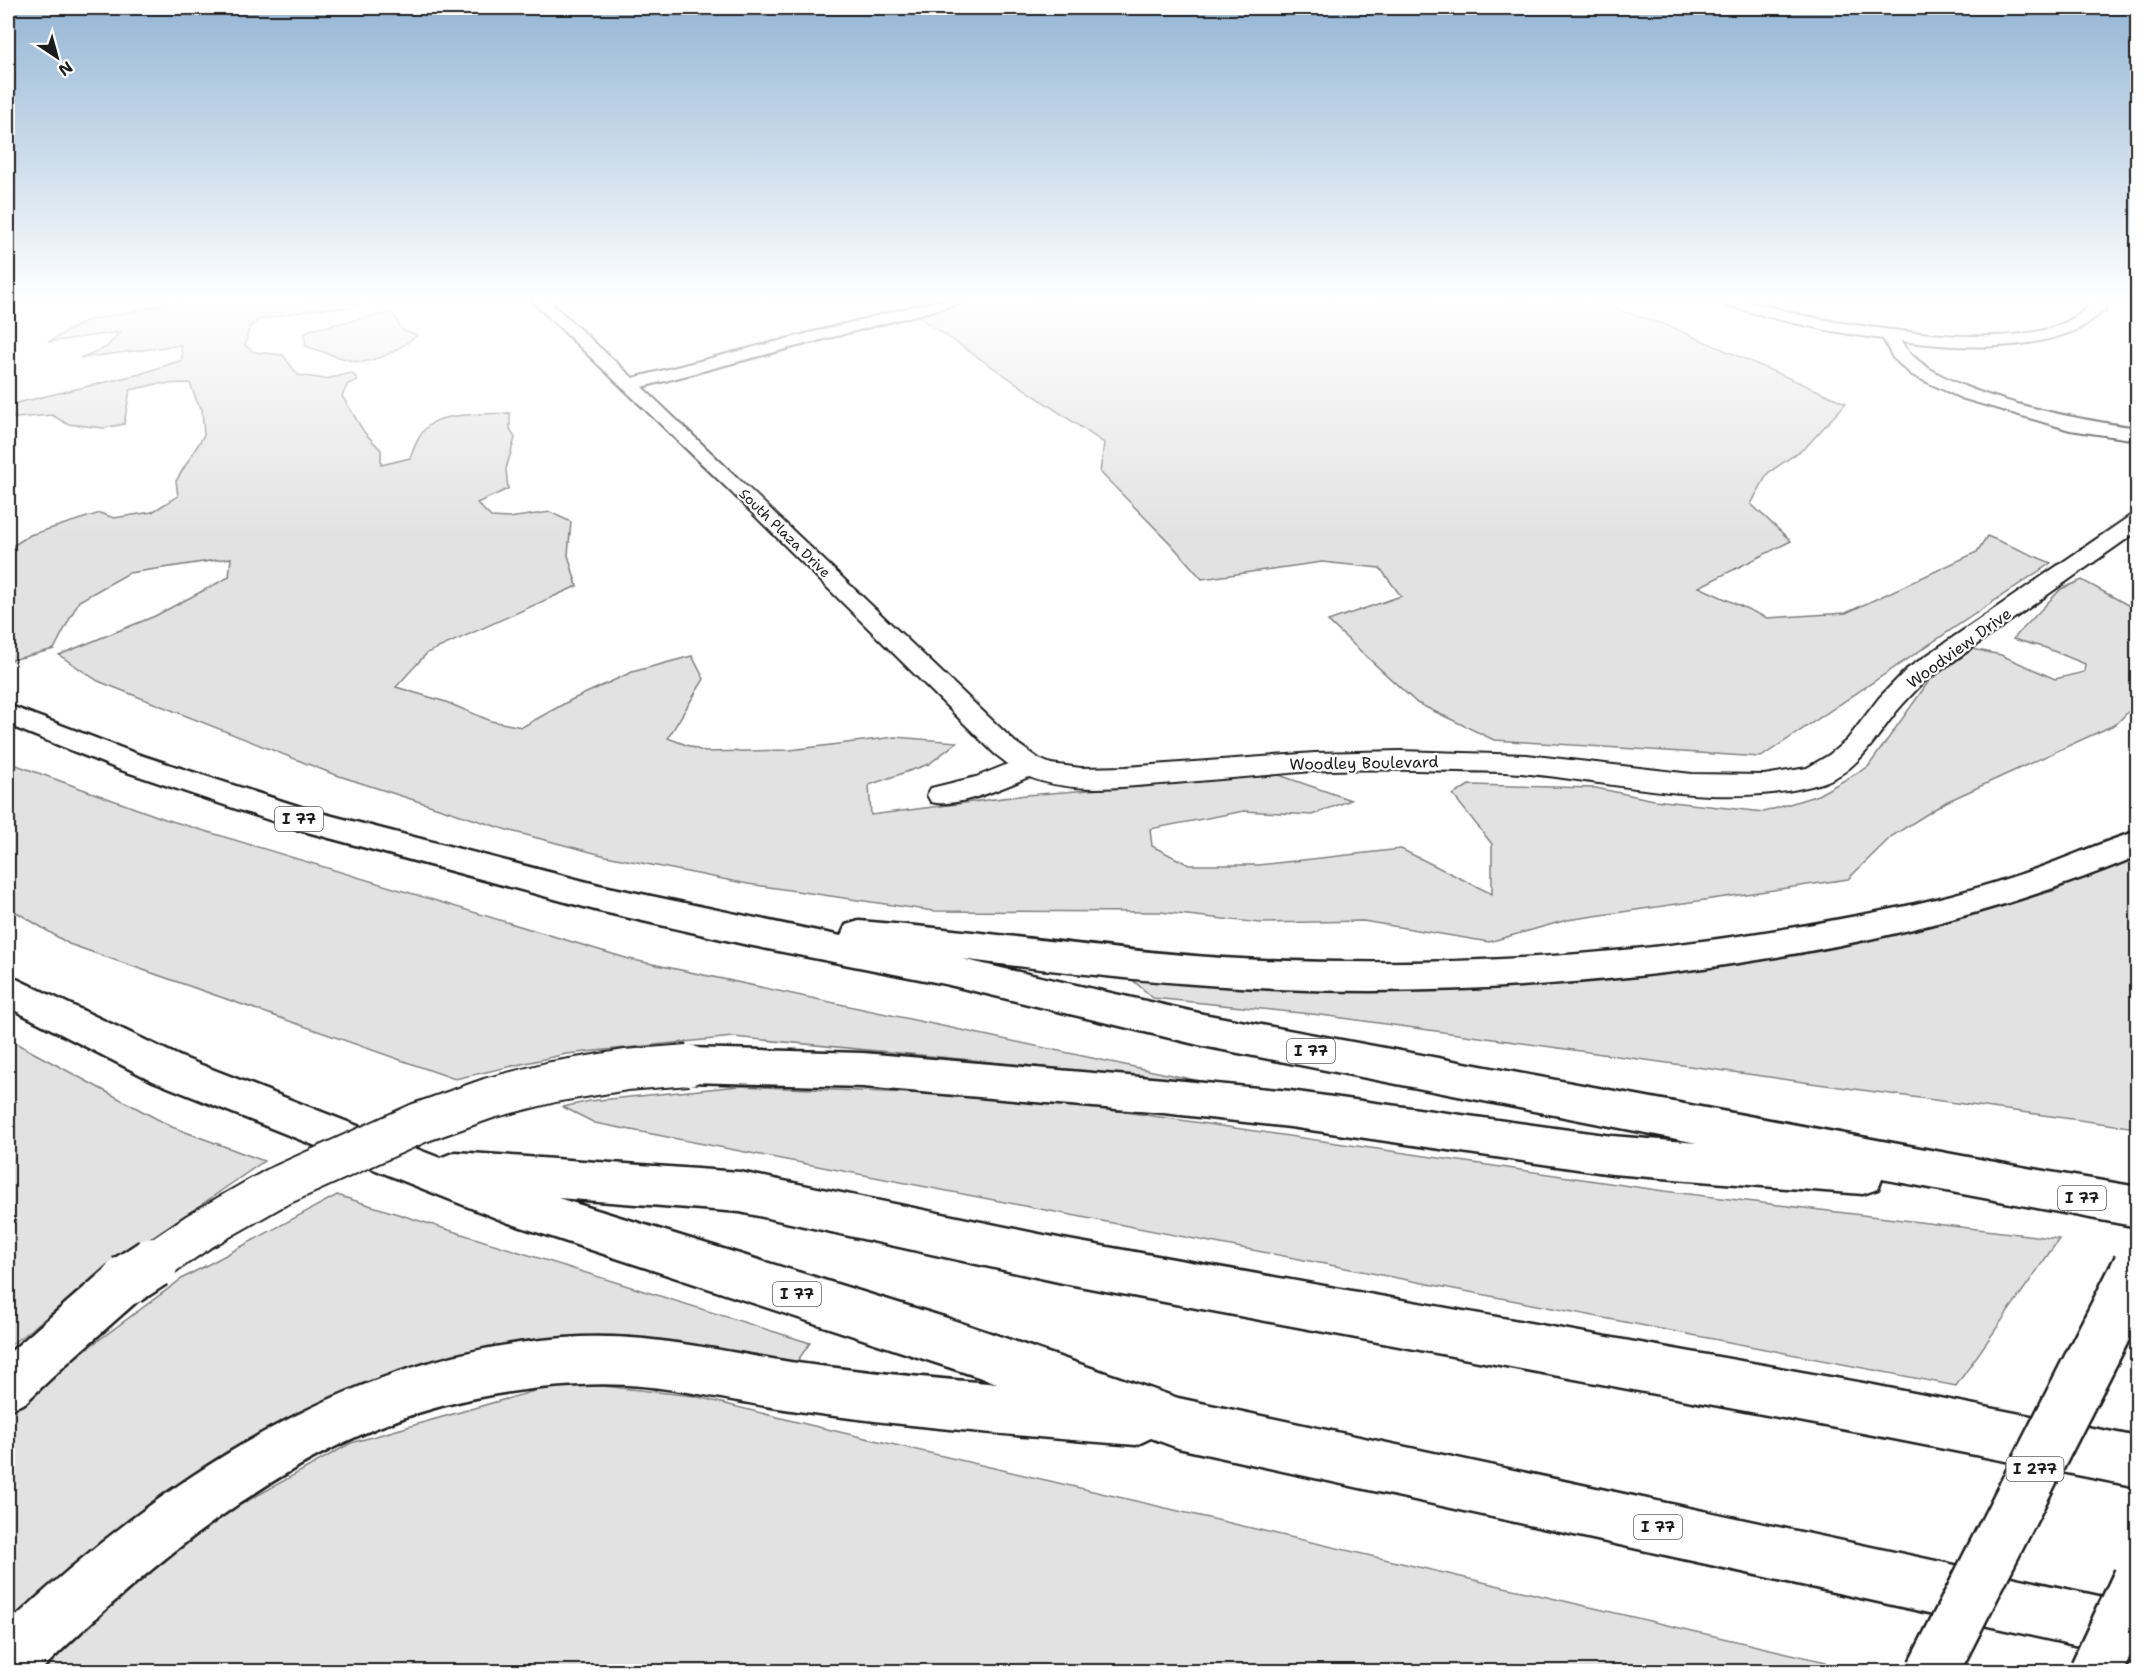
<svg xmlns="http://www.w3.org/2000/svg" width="2145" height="1679" viewBox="0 0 2145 1679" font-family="'Shantell Sans',sans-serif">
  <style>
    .green { fill: #e2e2e2; stroke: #7f7f7f; stroke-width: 1.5 }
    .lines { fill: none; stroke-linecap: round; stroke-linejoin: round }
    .minor-casing { stroke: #1c1c1c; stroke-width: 4 }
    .highway-casing { stroke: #1c1c1c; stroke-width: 5 }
    .minor { fill: #fff; fill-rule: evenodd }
    .highway { fill: #fff; fill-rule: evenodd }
    .highway-bridge-far1-casing { stroke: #1c1c1c; stroke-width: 44; stroke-linecap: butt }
    .highway-bridge-casing { stroke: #1c1c1c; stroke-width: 55; stroke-linecap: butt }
    .highway-bridge-far1 { stroke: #fff; stroke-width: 40 }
    .highway-bridge { stroke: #fff; stroke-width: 50 }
    .labels { text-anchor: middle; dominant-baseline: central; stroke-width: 4.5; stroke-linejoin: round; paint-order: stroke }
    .far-street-label { font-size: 14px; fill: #1c1c1c; stroke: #fff }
    .shield { fill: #fff; stroke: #606060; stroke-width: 1.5 }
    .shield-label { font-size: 15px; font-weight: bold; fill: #1c1c1c }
    .street-label { font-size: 16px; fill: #1c1c1c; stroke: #fff }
  </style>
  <rect width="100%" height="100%" fill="#fff"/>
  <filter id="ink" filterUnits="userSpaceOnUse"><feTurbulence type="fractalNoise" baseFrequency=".0167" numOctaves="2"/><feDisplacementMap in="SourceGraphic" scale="12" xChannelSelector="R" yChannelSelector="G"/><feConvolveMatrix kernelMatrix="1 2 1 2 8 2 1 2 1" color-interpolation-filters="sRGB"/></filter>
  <g filter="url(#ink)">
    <!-- green -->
    <g class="green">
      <path d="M 180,301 L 367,301 L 353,307 L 310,310 L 258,320 L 249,328 L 245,345 L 254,352 L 283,355 L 298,375 L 325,379 L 352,373 L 358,380 L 348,384 L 342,396 L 364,432 L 381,450 L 381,465 L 410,458 C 415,445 420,431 432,423 C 446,413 492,414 510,413 L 510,428 L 515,438 L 506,469 L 508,489 L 477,503 L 491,517 L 509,518 L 550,512 L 571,522 L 568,555 L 577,586 L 427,653 L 396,687 L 446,702 L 491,721 L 522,727 L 571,700 L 632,672 L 692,656 L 704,679 L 668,738 L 705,752 L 790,750 L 895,737 L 957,742 L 929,764 L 869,785 L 871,815 L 1026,795 L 1279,775 L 1351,800 L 1312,815 L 1244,811 L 1150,829 L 1152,846 L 1189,865 L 1258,865 L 1401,849 L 1492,894 L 1492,844 L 1453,795 L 1469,785 L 1596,788 L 1654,800 L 1764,812 L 1818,795 L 1868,767 L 1929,681 L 1973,649 L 2001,655 L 2055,679 L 2084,672 L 2085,664 L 2046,648 L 2013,639 L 2061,589 L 2082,580 L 2137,610 L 2137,703 L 2116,724 L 1946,802 L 1892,836 L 1848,879 L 1567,920 L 1489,942 L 1363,921 L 1260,923 L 1160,912 L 933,911 L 748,884 L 606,856 L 507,830 L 333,774 L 98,681 L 59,655 L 155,616 L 229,577 L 231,558 L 129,573 L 79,601 L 54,649 L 8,661 L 8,570 L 10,568 L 8,549 L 30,535 L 100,513 L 114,518 L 152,512 L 178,496 L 176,481 L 204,435 L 202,409 L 197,402 L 190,383 L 157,384 L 130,390 L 124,424 L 104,428 L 67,424 L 52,415 L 16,418 L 8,416 L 8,405 L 140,374 L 182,360 L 181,345 L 80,358 L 107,347 L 120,332 L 48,342 L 86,321 Z"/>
      <polygon points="970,301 1591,301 1669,326 1846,403 1806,447 1768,473 1751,504 1791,541 1699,587 1767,618 1846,613 1977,552 1987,536 2051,563 1761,757 1494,740 1417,703 1328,621 1401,596 1380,568 1322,562 1202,579 1170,543 1100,472 1104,443 916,315"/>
      <path d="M 392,312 L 402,330 L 417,335 C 402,348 381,360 361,362 C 350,362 317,350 306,346 L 304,335 L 309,330 Z"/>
      <polygon points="8,762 165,819 629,959 1209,1083 733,1037 566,1054 455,1079 69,944 8,907"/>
      <polygon points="2137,853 2136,1128 1321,1015 1153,998 1128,976 1509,982 1877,935 2053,891"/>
      <polygon points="8,1039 172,1127 264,1161 109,1269 8,1347"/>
      <polygon points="739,1086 1030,1098 1664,1191 2059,1239 1956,1386 595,1123 563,1107 590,1101"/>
      <polygon points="337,1195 810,1343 796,1363 575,1343 389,1378 96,1556 8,1648 8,1407 183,1278"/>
      <polygon points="566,1382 694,1396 797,1422 1826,1662 1821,1672 24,1672 171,1544 351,1443"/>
    </g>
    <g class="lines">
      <defs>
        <g id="minor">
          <path d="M 532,301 L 549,301 L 633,378 L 935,301 L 960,301 L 958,304 L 642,387 L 1015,742 L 1039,759 L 1051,764 L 1081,768 L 1126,767 L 1315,753 L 1400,751 L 1527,755 L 1692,774 L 1764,775 L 1807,768 L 1829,755 L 1847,740 L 1879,698 L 1907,669 L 2130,516 L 2138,515 L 2138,531 L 1925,681 C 1915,691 1905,701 1896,712 C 1875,739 1857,772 1822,783 C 1728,811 1626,784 1530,774 C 1507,771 1483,772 1459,771 C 1410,770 1361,768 1312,771 C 1266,775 1221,779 1175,783 C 1127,786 1075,795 1029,777 C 1004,787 958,809 931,802 L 927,795 L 931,788 L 976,777 L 1008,764 L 995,754 L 726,487 Z"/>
          <path d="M 1721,301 C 1751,298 1781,311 1810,317 C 1872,329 2008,350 2064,323 C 2074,319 2082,311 2091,305 L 2091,301 L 2107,301 L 2105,310 C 2095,317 2085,327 2074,331 C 2021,352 1956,348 1901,341 C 1930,394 2080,420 2138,428 L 2138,440 L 2070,430 L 1961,398 L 1912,375 L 1893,358 L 1883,339 C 1828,332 1775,320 1723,304 Z"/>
        </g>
        <g id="highway">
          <path d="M 8,705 L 140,755 L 313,811 L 599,885 L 841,936 L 846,925 L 859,921 C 980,930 1100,950 1222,958 C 1431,970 1645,957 1851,917 C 1906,907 1962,894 2015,876 C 2057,863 2096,844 2138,831 L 2138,856 C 1977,923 1810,957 1638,976 C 1518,989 1398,994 1278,989 C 1172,985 1067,973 962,959 L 1203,1014 L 2027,1168 L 2138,1187 L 2138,1227 L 1882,1179 L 1878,1189 L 1863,1194 L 1612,1174 L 1290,1127 L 1163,1113 L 863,1087 L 688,1082 L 674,1077 L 668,1065 L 674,1053 L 688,1048 L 863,1053 L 1163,1079 L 1290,1091 L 1612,1136 L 1697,1143 L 1203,1046 L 945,984 L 748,945 L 599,911 L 296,829 L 118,769 L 8,725 Z"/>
          <path d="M 8,975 L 181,1057 L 440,1158 L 455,1152 L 740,1172 L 1063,1239 L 1863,1383 L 2138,1437 L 2138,1487 L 1863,1433 L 1063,1283 L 740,1212 L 558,1198 L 947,1318 L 1178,1398 L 2136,1604 L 2138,1659 L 1178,1448 L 1151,1438 L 1136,1445 C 1023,1436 910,1427 798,1411 C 723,1401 656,1380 579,1385 C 525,1388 472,1396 421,1412 C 278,1456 144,1569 39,1672 L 8,1672 L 8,1624 C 166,1476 358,1347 581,1337 C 652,1334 720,1351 790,1362 C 859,1372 930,1378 1000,1384 L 506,1222 L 153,1081 L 8,1007 Z"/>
          <polygon points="127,1258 143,1264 150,1280 143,1296 76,1355 25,1403 8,1410 8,1354 111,1264"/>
        </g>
      </defs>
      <!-- minor casing -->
      <use href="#minor" class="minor-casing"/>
      <!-- highway casing -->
      <use href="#highway" class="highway-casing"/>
      <!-- minor -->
      <use href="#minor" class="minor"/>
      <!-- highway -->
      <use href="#highway" class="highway"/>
      <defs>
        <polyline id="highway-bridge-far1" points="151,1264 198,1232 275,1188 419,1123 490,1098 553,1082 626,1070 688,1065"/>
        <g id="highway-bridge">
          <polyline points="127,1280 153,1263"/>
          <polyline points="1932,1672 2138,1267"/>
          <polyline points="2095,1672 2138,1580"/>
        </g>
      </defs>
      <!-- highway-bridge-far1 casing -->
      <use href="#highway-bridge-far1" class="highway-bridge-far1-casing"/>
      <!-- highway-bridge casing -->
      <use href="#highway-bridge" class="highway-bridge-casing"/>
      <!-- highway-bridge-far1 -->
      <use href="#highway-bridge-far1" class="highway-bridge-far1"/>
      <!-- highway-bridge -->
      <use href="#highway-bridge" class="highway-bridge"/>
    </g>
  </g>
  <!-- sky -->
  <linearGradient id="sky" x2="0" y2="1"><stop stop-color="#95b6d5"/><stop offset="0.56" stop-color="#fff"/><stop offset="1" stop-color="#fff" stop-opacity="0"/></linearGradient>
  <rect width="2145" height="536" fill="url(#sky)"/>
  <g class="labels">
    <!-- far-street labels -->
    <g class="far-street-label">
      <text transform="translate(785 533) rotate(44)">South Plaza Drive</text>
    </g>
    <!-- shield labels -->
    <g class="shield">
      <rect x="275" y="807" width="48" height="24" rx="4.5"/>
      <rect x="1287" y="1039" width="48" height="24" rx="4.5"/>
      <rect x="2058" y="1186" width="48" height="24" rx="4.5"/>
      <rect x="773" y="1282" width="48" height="24" rx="4.5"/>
      <rect x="2006.5" y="1457" width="57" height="24" rx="4.5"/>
      <rect x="1634" y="1515" width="48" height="24" rx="4.5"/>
    </g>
    <g class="shield-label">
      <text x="299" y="819">I 77</text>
      <text x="1311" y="1051">I 77</text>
      <text x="2082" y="1198">I 77</text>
      <text x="797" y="1294">I 77</text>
      <text x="2035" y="1469">I 277</text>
      <text x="1658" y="1527">I 77</text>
    </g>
    <!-- street labels -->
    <g class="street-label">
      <text transform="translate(1959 648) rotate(-36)">Woodview Drive</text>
      <text transform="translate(1364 763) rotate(-1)">Woodley Boulevard</text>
    </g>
  </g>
  <!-- margin -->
  <rect width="2145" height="1679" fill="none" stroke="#fff" stroke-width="30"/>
  <rect x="15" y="15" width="2115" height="1649" fill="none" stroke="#1c1c1c" stroke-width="2" filter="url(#ink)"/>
  <!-- north arrow -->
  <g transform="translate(57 57) rotate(144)" stroke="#ffffff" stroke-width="4.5" paint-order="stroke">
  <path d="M0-4.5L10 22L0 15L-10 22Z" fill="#1c1c1c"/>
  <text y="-9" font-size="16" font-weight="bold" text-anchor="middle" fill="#1c1c1c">N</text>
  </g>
</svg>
